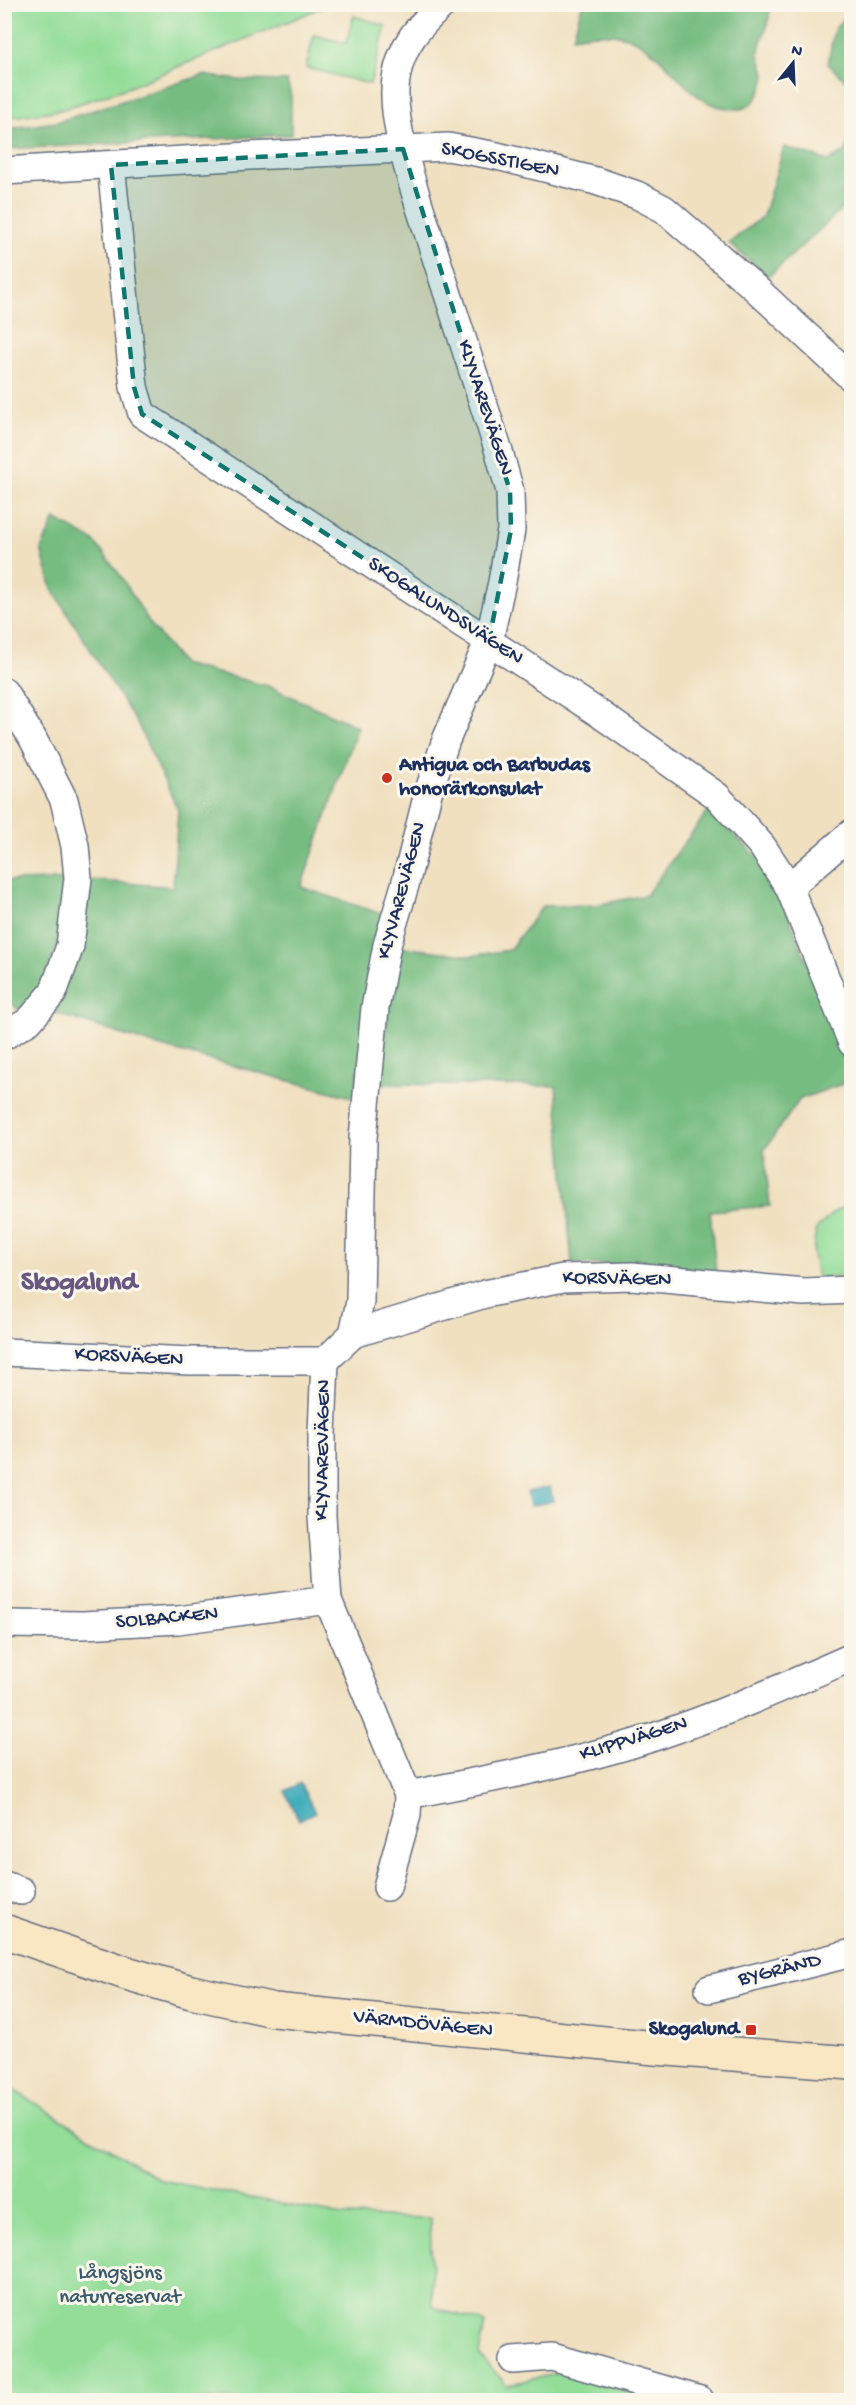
<svg xmlns="http://www.w3.org/2000/svg" width="856" height="2405" viewBox="0 0 856 2405" font-family="'Gochi Hand',sans-serif">
  <style>
    .green { fill: #93dd98; stroke: #57867b; stroke-width: 1.5 }
    .forest { fill: #76bc80; stroke: #48766f; stroke-width: 1.5 }
    .water { fill: #3aaab8; stroke: #2a6c8b; stroke-width: 1.5 }
    .lines { fill: none; stroke-linecap: round; stroke-linejoin: round }
    .minor-casing { stroke: #666d80; stroke-width: 30 }
    .secondary-casing { stroke: #666d80; stroke-width: 36 }
    .minor { stroke: #fff; stroke-width: 27 }
    .secondary { stroke: #f9e7c3; stroke-width: 33 }
    .marked { fill: #0f766e; fill-opacity: 0.2; stroke: #0f766e; stroke-width: 4.5; stroke-dasharray: 12 8; stroke-linejoin: round }
    .poi-dot { fill: #c8321e; stroke: #fbf7ec; stroke-width: 2 }
    .labels { text-anchor: middle; dominant-baseline: central; stroke-width: 6; stroke-linejoin: round; paint-order: stroke }
    .street-label { font-size: 21px; fill: #1b2f5e; stroke: #fbf7ec }
    .poi-label { font-size: 21px; font-weight: bold; fill: #1b2f5e; stroke: #fbf7ec; text-anchor: start }
    .park-label { font-size: 21px; fill: #395a6c; stroke: #fbf7ec }
    .district-label { font-size: 27px; font-weight: bold; fill: #665881; stroke: #fbf7ec }
  </style>
  <rect width="100%" height="100%" fill="#fbf7ec"/>
  <filter id="ink" filterUnits="userSpaceOnUse"><feTurbulence type="fractalNoise" baseFrequency=".0167" numOctaves="2"/><feDisplacementMap in="SourceGraphic" scale="12" xChannelSelector="R" yChannelSelector="G"/><feConvolveMatrix kernelMatrix="1 2 1 2 8 2 1 2 1" color-interpolation-filters="sRGB"/></filter>
  <filter id="wash" filterUnits="userSpaceOnUse"><feTurbulence type="fractalNoise" baseFrequency=".008" numOctaves="4" result="noise"/><feDisplacementMap in="SourceGraphic" scale="24" xChannelSelector="R" yChannelSelector="G"/><feGaussianBlur stdDeviation="1.35" result="paint"/><feColorMatrix in="noise" values="0 0 0 0 0 0 0 0 0 0 0 0 0 0 0 0 0 1.4 0 .05"/><feComposite in="paint" operator="in"/></filter>
  <g filter="url(#wash)">
    <rect width="100%" height="100%" fill="#f0e0c0"/>
    <!-- green -->
    <g class="green">
      <polygon points="5,4 328,4 328,5 127,88 60,110 5,118"/>
      <polygon points="354,16 386,26 370,84 306,68 314,35 346,43"/>
      <polygon points="851,1203 851,1276 817,1278 813,1254 816,1229 834,1212"/>
      <polygon points="5,2085 161,2180 343,2216 430,2218 433,2307 485,2323 479,2355 507,2385 559,2373 659,2400 5,2400"/>
    </g>
    <!-- forest -->
    <g class="forest">
      <path d="M 582,5 L 770,5 C 770,11 769,17 768,23 C 766,32 758,44 759,53 C 759,61 765,67 765,75 C 764,89 754,108 740,109 C 688,111 676,61 636,41 C 616,31 595,33 573,37 Z"/>
      <polygon points="848,14 852,14 851,86 828,64 834,30"/>
      <polygon points="203,75 239,80 287,81 291,96 291,135 5,149 5,129 57,122"/>
      <polygon points="851,133 851,201 768,277 729,243 763,216 784,147 829,161 846,151"/>
      <polygon points="55,519 94,541 120,575 149,622 182,664 268,686 358,727 301,887 382,914 375,942 355,1098 154,1045 55,1013 75,958 91,880 173,887 178,810 138,725 52,589 41,549"/>
      <polygon points="708,811 759,858 787,912 852,1073 851,1081 800,1099 764,1150 770,1206 710,1211 716,1273 638,1265 572,1264 556,1086 378,1084 398,946 471,956 509,950 543,906 596,905 646,895"/>
      <polygon points="64,880 57,945 41,993 20,1011 5,998 4,881"/>
    </g>
    <!-- water -->
    <g class="water">
      <polygon points="550,1487 553,1501 530,1506 527,1492"/>
      <polygon points="300,1783 315,1812 299,1820 285,1791"/>
    </g>
  </g>
  <g filter="url(#ink)">
    <g class="lines">
      <defs>
        <g id="minor">
          <polyline points="111,165 134,387 142,414 597,712 717,796 762,846 789,887 852,1043"/>
          <polyline points="4,171 249,156 448,147 497,156 596,181 637,195 664,209 755,288 852,378"/>
          <polyline points="4,692 33,739 64,800 75,846 78,878 70,946 53,993 29,1021 4,1036"/>
          <polyline points="789,887 852,833"/>
          <polyline points="353,1334 485,1294 563,1278 632,1276 804,1292 852,1290"/>
          <polyline points="4,1352 189,1361 325,1361"/>
          <polyline points="4,1624 83,1625 178,1620 328,1600"/>
          <path d="M 408,1795 C 480,1781 552,1767 622,1747 C 700,1724 777,1690 852,1657"/>
          <polyline points="4,1885 21,1891"/>
          <path d="M 387,1887 L 407,1815 L 408,1795 L 328,1600 L 322,1517 L 322,1433 L 325,1361 L 353,1334 L 360,1302 L 363,1138 L 375,1008 L 387,945 L 405,885 L 428,793 L 446,740 L 489,640 L 502,582 L 511,530 L 510,491 L 499,452 C 476,381 453,310 430,239 C 417,197 389,122 396,79 C 401,45 418,27 443,4"/>
          <polyline points="709,1989 852,1953"/>
          <polyline points="513,2360 552,2357 700,2400"/>
        </g>
        <polyline id="secondary" points="4,1931 126,1973 191,1992 274,2010 655,2048 852,2063"/>
      </defs>
      <!-- minor casing -->
      <use href="#minor" class="minor-casing"/>
      <!-- secondary casing -->
      <use href="#secondary" class="secondary-casing"/>
      <!-- minor -->
      <use href="#minor" class="minor"/>
      <!-- secondary -->
      <use href="#secondary" class="secondary"/>
    </g>
  </g>
  <!-- marked area -->
  <path class="marked" d="M 403,149 L 510,491 L 511,530 L 489,640 L 142,414 L 134,387 L 111,165 Z"/>
  <!-- markers -->
  <g class="poi-dot">
    <circle cx="387" cy="778" r="6"/>
    <rect x="745" y="2024" width="12" height="12" rx="3"/>
  </g>
  <g class="labels">
    <!-- street labels -->
    <g class="street-label">
      <text transform="translate(500 161) rotate(11)">SKOGSSTIGEN</text>
      <text transform="translate(484 408) rotate(72)">KLYVAREVÄGEN</text>
      <text transform="translate(445 612) rotate(33)">SKOGALUNDSVÄGEN</text>
      <text transform="translate(403 891) rotate(-75)">KLYVAREVÄGEN</text>
      <text transform="translate(617 1280) rotate(1)">KORSVÄGEN</text>
      <text transform="translate(129 1358) rotate(3)">KORSVÄGEN</text>
      <text transform="translate(324 1450) rotate(-89)">KLYVAREVÄGEN</text>
      <text transform="translate(167 1619) rotate(-5)">SOLBACKEN</text>
      <text transform="translate(634 1740) rotate(-17)">KLIPPVÄGEN</text>
      <text transform="translate(780 1971) rotate(-14)">BYGRÄND</text>
      <text transform="translate(423 2025) rotate(6)">VÄRMDÖVÄGEN</text>
    </g>
    <!-- poi labels -->
    <g class="poi-label">
      <text x="399" y="766">Antigua och Barbudas<tspan x="399" dy="24">honorärkonsulat</tspan></text>
      <text x="739" y="2030" text-anchor="end">Skogalund</text>
    </g>
    <!-- park labels -->
    <g class="park-label">
      <text x="120" y="2274">Långsjöns<tspan x="120" dy="24">naturreservat</tspan></text>
    </g>
    <!-- district labels -->
    <g class="district-label">
      <text x="79" y="1284">Skogalund</text>
    </g>
  </g>
  <!-- margin -->
  <rect width="856" height="2405" fill="none" stroke="#fbf7ec" stroke-width="24"/>
  <!-- north arrow -->
  <g transform="translate(793 63) rotate(18)" stroke="#fbf7ec" stroke-width="4.5" paint-order="stroke">
  <path d="M0-4.5L10 22L0 15L-10 22Z" fill="#1b2f5e"/>
  <text y="-9" font-size="16" font-weight="bold" text-anchor="middle" fill="#1b2f5e">N</text>
  </g>
</svg>
